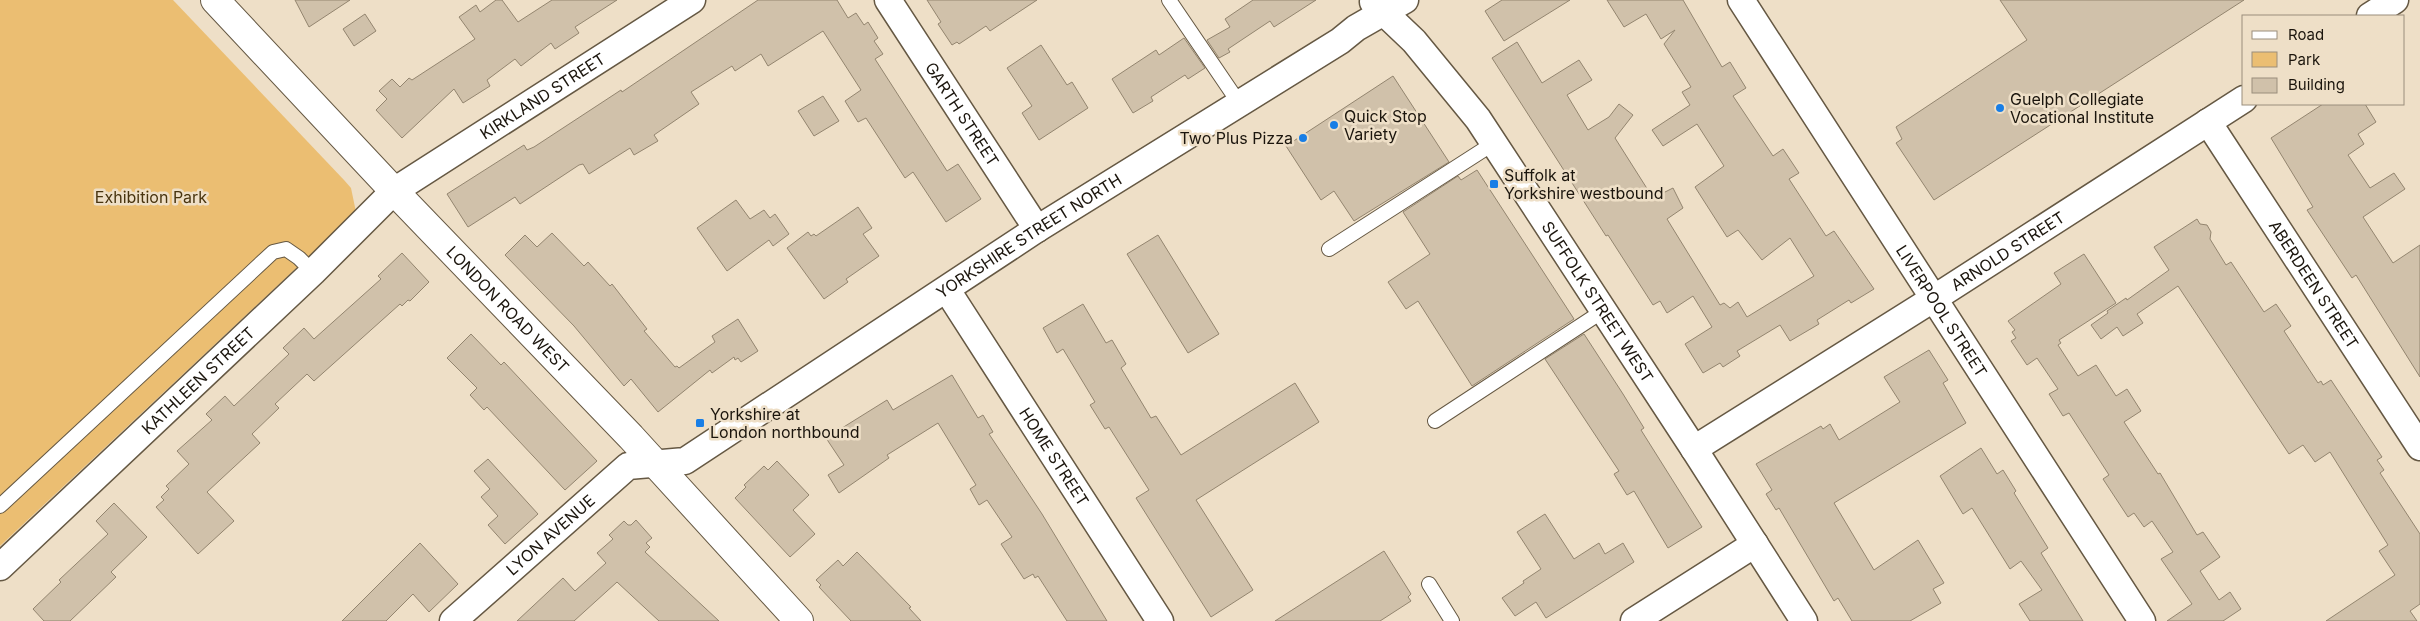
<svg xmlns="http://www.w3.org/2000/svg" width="2420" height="621" viewBox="0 0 2420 621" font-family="Inter,sans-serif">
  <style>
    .green { fill: #ebbe72 }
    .building { fill: #d0c1aa; stroke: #93856f }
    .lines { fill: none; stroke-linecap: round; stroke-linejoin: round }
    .service-casing { stroke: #655843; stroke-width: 16 }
    .minor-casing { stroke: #655843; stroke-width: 29 }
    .tertiary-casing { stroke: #655843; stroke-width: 30 }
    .service { stroke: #fff; stroke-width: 14 }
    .minor { stroke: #fff; stroke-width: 26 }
    .tertiary { stroke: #fff; stroke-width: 28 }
    .poi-dot { fill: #187ee6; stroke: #eedfc7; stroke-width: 2 }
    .labels { text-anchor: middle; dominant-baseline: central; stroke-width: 5; stroke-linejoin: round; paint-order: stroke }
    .street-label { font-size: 16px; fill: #1b150d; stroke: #eedfc7 }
    .poi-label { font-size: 16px; fill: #1b150d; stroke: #eedfc7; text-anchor: start }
    .park-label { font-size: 16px; fill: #48340f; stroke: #eedfc7 }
  </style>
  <rect width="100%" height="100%" fill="#eedfc7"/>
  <!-- green -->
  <polygon class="green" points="0,0 173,0 344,180 351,188 356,212 0,546"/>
  <!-- building -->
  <g class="building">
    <polygon points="295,0 350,0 309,27"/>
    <polygon points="496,0 502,0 518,22 552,0 617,0 575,27 579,33 555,49 551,43 521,66 515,59 487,80 490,86 463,103 454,89 402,138 376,110 387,99 379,91 392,79 400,87 409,78 412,80 475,39 459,17 476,5 480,12"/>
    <polygon points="758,0 837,0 848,18 856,13 864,25 868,22 878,38 874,41 883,54 875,59 947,171 958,164 981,199 946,222 913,172 905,178 866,118 858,122 845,101 861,90 823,31 768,66 761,54 735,71 732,66 691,92 699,104 654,135 658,141 634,155 630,148 589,174 583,164 579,165 520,204 515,197 468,227 447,194 524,145 527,150 534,147 621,90 622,92"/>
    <polygon points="927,0 1037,0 990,31 986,26 959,44 957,42 952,45 938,24 941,22"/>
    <polygon points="1253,0 1316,0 1274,27 1270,21 1228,49 1230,52 1219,58 1207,40 1230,27 1225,19"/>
    <polygon points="1502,0 1570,0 1504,41 1485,11"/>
    <polygon points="1607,0 1683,0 1722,67 1730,62 1746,88 1733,96 1773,156 1783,149 1799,173 1789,179 1826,236 1834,231 1874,289 1851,303 1849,300 1817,320 1819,324 1790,341 1780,325 1737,351 1740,356 1723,367 1720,363 1703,373 1685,344 1712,327 1693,296 1667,313 1660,301 1653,305 1608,235 1606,236 1492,58 1517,42 1542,83 1579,60 1592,80 1567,95 1588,130 1609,117 1619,104 1633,115 1615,138 1653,198 1673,188 1683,208 1667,219 1720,305 1724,303 1730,308 1738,302 1747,317 1814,276 1790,238 1762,260 1738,230 1727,237 1695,187 1724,166 1697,124 1663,146 1652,130 1690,105 1682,92 1691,87 1664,44 1675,30 1661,39 1646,14 1624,27"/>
    <polygon points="2000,0 2244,0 1934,200 1896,143 1902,139 1896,127 2027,40"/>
    <polygon points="365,14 376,31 354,46 343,29"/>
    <polygon points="1184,38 1205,68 1188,79 1185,75 1151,97 1153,101 1133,113 1112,79 1156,50 1159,55"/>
    <polygon points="1041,45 1067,85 1072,82 1088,108 1039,140 1022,113 1032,106 1007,68"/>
    <polygon points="1393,76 1449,162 1354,221 1334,191 1321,200 1286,146"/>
    <polygon points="823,96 839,121 814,136 798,111"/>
    <polygon points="2323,104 2365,104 2376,122 2358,134 2364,144 2348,155 2370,188 2394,173 2405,189 2363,217 2393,263 2420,245 2420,377 2356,275 2352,278 2307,210 2313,207 2271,138"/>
    <polygon points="1477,170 1574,319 1472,386 1418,301 1406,309 1388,282 1430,254 1403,212 1458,176 1461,180"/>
    <polygon points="736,200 750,219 764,210 770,218 775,214 789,234 773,246 769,240 727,271 697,228"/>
    <polygon points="858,207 872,228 863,234 879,256 846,279 848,282 824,299 787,248 808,232 811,236 814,234 816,236"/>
    <polygon points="2197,219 2200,224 2207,225 2211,232 2210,239 2226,265 2231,262 2264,312 2276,304 2291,326 2284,331 2318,383 2321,381 2323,385 2331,380 2382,457 2377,460 2384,470 2380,473 2420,534 2420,604 2410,611 2417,621 2326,621 2395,575 2379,551 2388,545 2330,452 2315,462 2303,445 2289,454 2178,286 2137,314 2143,323 2123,336 2117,327 2101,339 2091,325 2108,313 2107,311 2126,298 2127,300 2169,270 2154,247"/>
    <polygon points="552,233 584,266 588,262 610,286 612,284 647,329 644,331 675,367 677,366 679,368 715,342 712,336 738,319 758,351 741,362 738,358 735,360 734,357 712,373 710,370 658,412 631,379 624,386 574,326 505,255 525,235 537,247"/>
    <polygon points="1158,235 1219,334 1188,353 1127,254"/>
    <polygon points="402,253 429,282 410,301 408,300 402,306 400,304 314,381 307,374 275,404 279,408 252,434 260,443 207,492 234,521 198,554 156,507 164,500 161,497 169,489 166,486 189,464 177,451 212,420 206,414 225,396 234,406 289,354 283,348 304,328 314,339 381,279 378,276"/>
    <polygon points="2084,254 2116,303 2059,340 2061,343 2058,345 2078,376 2096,365 2116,396 2127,389 2141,411 2124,422 2158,474 2160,473 2197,535 2203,532 2220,557 2200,571 2219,600 2230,592 2241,609 2223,621 2167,621 2192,604 2161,559 2173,552 2152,521 2144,527 2134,513 2128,517 2103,479 2109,475 2069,413 2063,416 2049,394 2058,389 2037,358 2027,365 2011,341 2016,338 2012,332 2015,330 2008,321 2061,284 2054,273"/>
    <polygon points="1083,304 1106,343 1112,340 1126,364 1121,368 1151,418 1156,416 1181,455 1295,383 1319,422 1196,500 1253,590 1211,617 1136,498 1149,490 1109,427 1105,429 1090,405 1095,402 1063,349 1057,353 1043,328"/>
    <polygon points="471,334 501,365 504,362 597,461 565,490 487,407 484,410 470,395 477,388 447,358"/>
    <polygon points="1584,334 1623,394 1644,428 1641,430 1702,527 1668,548 1634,491 1627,495 1614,474 1619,471 1545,359"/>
    <polygon points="1929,350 1948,380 1943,383 1966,423 1834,503 1874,570 1918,540 1944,583 1933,589 1941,603 1910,621 1852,621 1838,598 1834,601 1779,508 1776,510 1766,494 1772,490 1756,464 1821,426 1823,429 1830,424 1839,440 1900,402 1884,377"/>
    <polygon points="952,375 978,418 983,415 993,432 989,434 1042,514 1107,621 1067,621 1038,576 1035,578 1033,574 1024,579 1001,544 1012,537 987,500 979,505 970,489 976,485 938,423 887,455 889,458 839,493 828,475 844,465 826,438 887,400 893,410"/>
    <polygon points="1981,448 1997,474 2003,470 2016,491 2014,493 2048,548 2041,553 2083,621 2030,621 2019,604 2042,590 2021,561 2010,569 1972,508 1963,514 1940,476"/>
    <polygon points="488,459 538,514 505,544 488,525 498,516 481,497 490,489 474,471"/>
    <polygon points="777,461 809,495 793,510 815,534 790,557 735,498 746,487 744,485 764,466 768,470"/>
    <polygon points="114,503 147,537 111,572 116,577 70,621 44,621 33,609 61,582 59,580 108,534 96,521"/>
    <polygon points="1545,514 1574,559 1599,543 1605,554 1623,543 1634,562 1546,618 1536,602 1515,616 1502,598 1524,583 1523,581 1541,569 1517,532"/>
    <polygon points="636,520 652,538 646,543 650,547 645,552 719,621 659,621 617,582 574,621 517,621 563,578 575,591 606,563 597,553 613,539 609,535 624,521 628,525 631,525"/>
    <polygon points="420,543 458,584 429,612 413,594 386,621 342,621"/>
    <polygon points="1384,551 1411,594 1408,597 1411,601 1380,621 1275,621"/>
    <polygon points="857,552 911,607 909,608 921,621 851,621 819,587 821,585 816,580 838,560 843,566"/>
  </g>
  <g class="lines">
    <defs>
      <g id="service">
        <polyline points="1169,0 1239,103"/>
        <polyline points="1329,249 1494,143"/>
        <polyline points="1435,421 1603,311"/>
        <polyline points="0,506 273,252 286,249 299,258 313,272"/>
        <polyline points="1429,584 1452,621"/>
      </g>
      <g id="minor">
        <path id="s1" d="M 888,0 L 1037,229"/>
        <path id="s2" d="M 1741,0 L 2142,621"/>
        <path id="s3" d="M 1373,2 L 1414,41 L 1478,119 L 1694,449 L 1804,621"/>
        <polyline points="2370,16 2395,0"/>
        <path id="s4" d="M 2208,122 L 2420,447"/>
        <path id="s5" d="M 947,290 L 1160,621"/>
        <path id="s6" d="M 1694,449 L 1933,299 L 2244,99"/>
        <path id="s7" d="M 0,567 L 313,272 L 394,191 L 692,0"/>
        <path id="s8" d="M 453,621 L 628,466 L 685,461 L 1037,229 L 1340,41 L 1356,28 L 1405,0"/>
        <polyline points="1634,621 1755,544"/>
      </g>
      <g id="tertiary">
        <path id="s9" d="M 215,0 L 394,191 L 631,437 L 799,621"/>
      </g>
    </defs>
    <!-- service casing -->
    <use href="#service" class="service-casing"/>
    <!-- minor casing -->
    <use href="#minor" class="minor-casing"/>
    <!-- tertiary casing -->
    <use href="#tertiary" class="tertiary-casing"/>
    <!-- service -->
    <use href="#service" class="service"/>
    <!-- minor -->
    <use href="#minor" class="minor"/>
    <!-- tertiary -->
    <use href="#tertiary" class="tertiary"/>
  </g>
  <!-- markers -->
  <g class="poi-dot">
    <circle cx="2000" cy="108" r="5"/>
    <circle cx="1334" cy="125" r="5"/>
    <circle cx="1303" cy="138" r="5"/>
    <rect x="1489" y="179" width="10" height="10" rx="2.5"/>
    <rect x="695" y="418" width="10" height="10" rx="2.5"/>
  </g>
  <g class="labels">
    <!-- street labels -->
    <g class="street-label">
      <text stroke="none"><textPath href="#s7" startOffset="721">KIRKLAND STREET</textPath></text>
      <text stroke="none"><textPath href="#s1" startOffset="136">GARTH STREET</textPath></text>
      <text stroke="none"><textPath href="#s8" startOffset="702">YORKSHIRE STREET NORTH</textPath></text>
      <text stroke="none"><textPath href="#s6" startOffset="371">ARNOLD STREET</textPath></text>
      <text stroke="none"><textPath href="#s4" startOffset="194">ABERDEEN STREET</textPath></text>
      <text stroke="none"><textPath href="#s3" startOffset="376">SUFFOLK STREET WEST</textPath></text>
      <text stroke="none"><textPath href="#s9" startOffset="426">LONDON ROAD WEST</textPath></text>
      <text stroke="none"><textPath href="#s2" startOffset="370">LIVERPOOL STREET</textPath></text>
      <text stroke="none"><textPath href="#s7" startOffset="272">KATHLEEN STREET</textPath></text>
      <text stroke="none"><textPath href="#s5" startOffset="198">HOME STREET</textPath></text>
      <text stroke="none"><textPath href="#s8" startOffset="130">LYON AVENUE</textPath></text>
    </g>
    <!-- poi labels -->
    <g class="poi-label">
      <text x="2010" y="99">Guelph Collegiate<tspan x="2010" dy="18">Vocational Institute</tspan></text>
      <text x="1344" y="116">Quick Stop<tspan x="1344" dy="18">Variety</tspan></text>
      <text x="1293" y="138" text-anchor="end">Two Plus Pizza</text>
      <text x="1504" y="175">Suffolk at<tspan x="1504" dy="18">Yorkshire westbound</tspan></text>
      <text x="710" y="414">Yorkshire at<tspan x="710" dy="18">London northbound</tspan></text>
    </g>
    <!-- park labels -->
    <g class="park-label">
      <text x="151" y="197">Exhibition Park</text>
    </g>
  </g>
  <!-- legend -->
  <rect x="2242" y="15" width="162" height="90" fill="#eedfc7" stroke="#9a8e7d"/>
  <rect x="2252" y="31" width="25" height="8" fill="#ffffff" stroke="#9a8e7d"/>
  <text x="2288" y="40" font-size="15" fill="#1b150d">Road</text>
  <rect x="2252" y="52" width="25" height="15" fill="#ebbe72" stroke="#9a8e7d"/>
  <text x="2288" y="65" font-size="15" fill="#1b150d">Park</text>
  <rect x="2252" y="78" width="25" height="15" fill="#d0c1aa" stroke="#9a8e7d"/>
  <text x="2288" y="90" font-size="15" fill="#1b150d">Building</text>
</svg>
